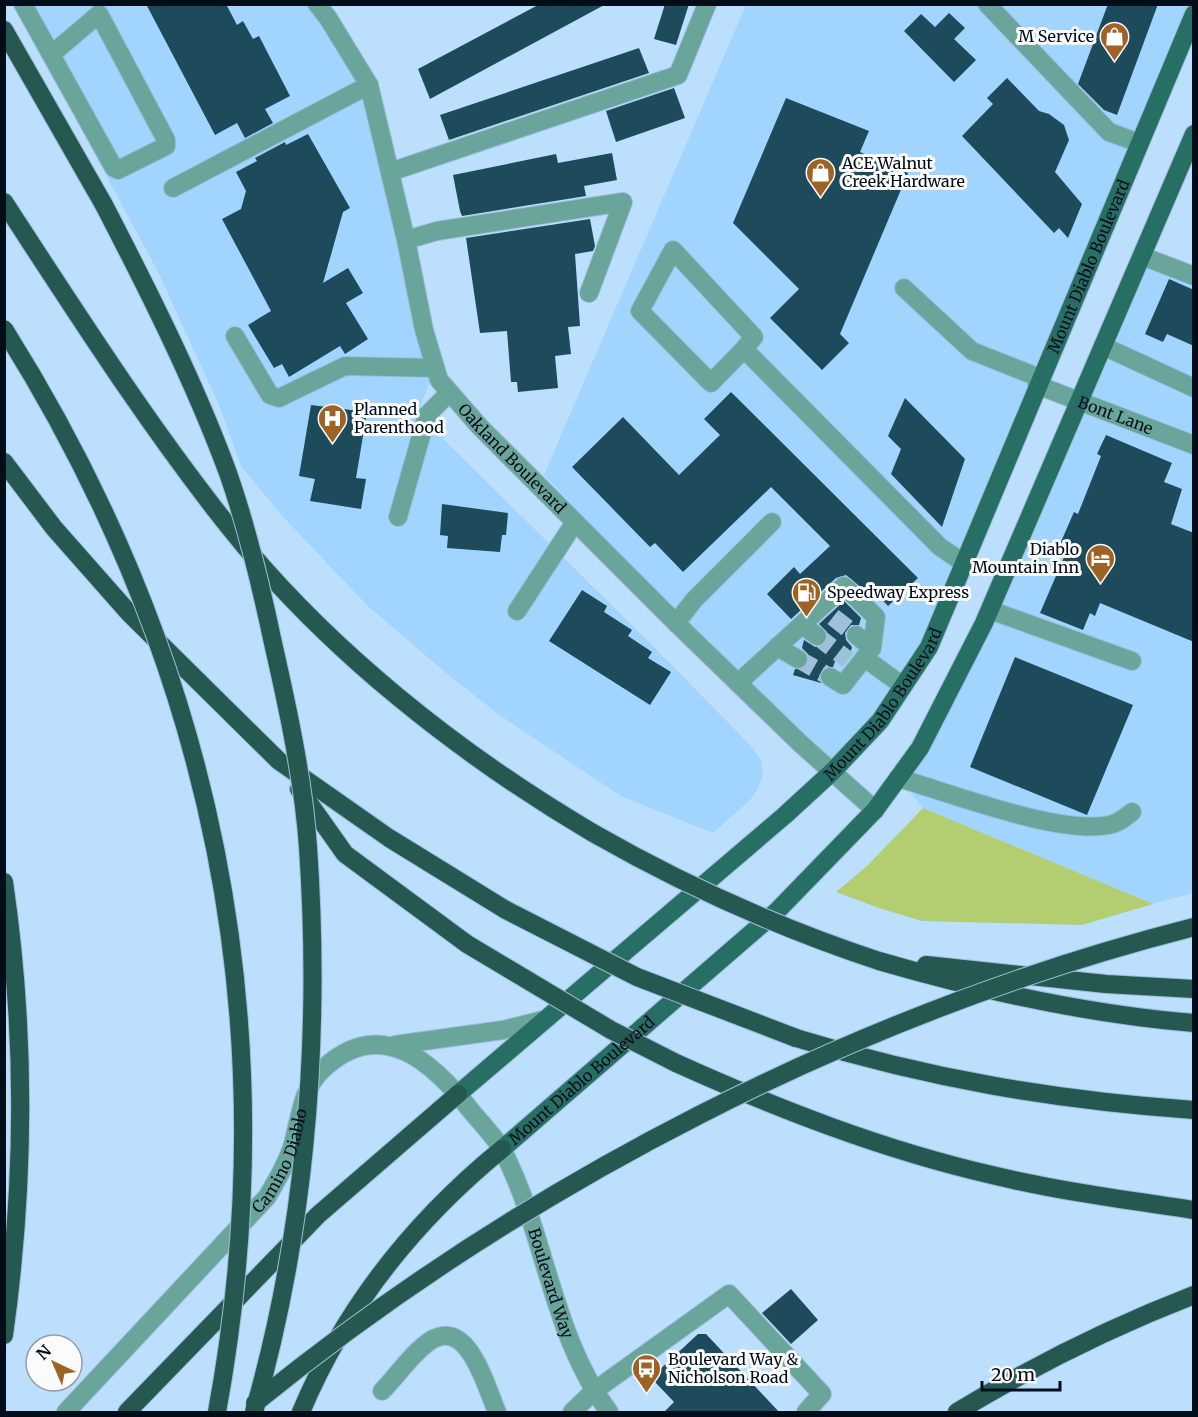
<svg xmlns="http://www.w3.org/2000/svg" width="1198" height="1417" viewBox="0 0 1198 1417" font-family="Merriweather,serif">
  <style>
    .built { fill: #a1d5ff }
    .green { fill: #b2ce71 }
    .building { fill: #1d4b5b }
    .lines { fill: none; stroke-linecap: round; stroke-linejoin: round }
    .minor-tunnel { stroke: #9fc0db; stroke-width: 18; stroke-dasharray: 18 9; stroke-linecap: butt }
    .minor-casing { stroke: #9dbdd9; stroke-width: 20 }
    .major-casing { stroke: #9dbdd9; stroke-width: 20 }
    .highway-casing { stroke: #9dbdd9; stroke-width: 20 }
    .minor { stroke: #6aa59b; stroke-width: 18 }
    .major { stroke: #276e65; stroke-width: 18 }
    .highway { stroke: #245850; stroke-width: 18 }
    .highway-bridge-casing { stroke: #9dbdd9; stroke-width: 20; stroke-linecap: butt }
    .highway-bridge { stroke: #245850; stroke-width: 18 }
    .labels { text-anchor: middle; dominant-baseline: central; stroke-width: 6; stroke-linejoin: round; paint-order: stroke }
    .poi-label { font-size: 16px; fill: #010d19; stroke: #fbfbfb; text-anchor: start }
    .street-label { font-size: 16px; fill: #010d19; stroke: #fbfbfb }
  </style>
  <rect width="100%" height="100%" fill="#bbdffd"/>
  <!-- built -->
  <g class="built">
    <polygon points="317,4 369,85 435,368 419,410 440,436 651,644 750,745 761,760 763,775 758,788 750,800 713,833 621,796 498,714 445,672 368,606 284,518 241,466 219,405 159,274 15,5"/>
    <polygon points="746,5 1193,5 1193,14 929,647 832,772 802,745 544,475"/>
    <polygon points="1142,256 1193,276 1193,893 1152,904 923,808 899,778 920,748"/>
  </g>
  <!-- green -->
  <polygon class="green" points="923,808 1153,904 1082,925 922,921 879,908 836,892 867,866"/>
  <!-- building -->
  <g class="building">
    <polygon points="146,4 226,4 237,25 243,21 253,39 259,36 290,96 265,109 273,123 245,138 237,123 215,135"/>
    <polygon points="540,4 606,4 430,99 418,69"/>
    <polygon points="665,4 689,4 676,45 654,39"/>
    <polygon points="1108,4 1158,4 1117,115 1104,110 1078,84"/>
    <polygon points="949,13 965,28 954,39 976,60 954,82 904,31 921,14 935,27"/>
    <polygon points="639,48 649,73 449,140 440,115"/>
    <polygon points="1007,78 1039,111 1049,114 1064,125 1069,140 1055,172 1082,204 1068,238 1059,228 1054,233 962,136 993,104 987,98"/>
    <polygon points="674,88 685,118 616,142 606,111"/>
    <polygon points="786,98 869,131 860,152 908,173 840,334 849,343 822,370 770,318 799,289 733,223"/>
    <polygon points="308,134 350,208 343,212 323,283 348,268 363,293 346,303 368,339 345,354 340,346 289,377 282,364 274,368 248,325 271,311 222,219 241,209 246,191 236,172 257,161 255,158 285,142 286,145"/>
    <polygon points="612,153 617,180 584,186 586,196 462,216 460,211 453,175 556,154 558,163"/>
    <polygon points="590,219 595,246 593,251 575,254 580,326 568,327 571,354 555,356 558,388 518,392 517,382 511,382 507,331 480,333 466,238"/>
    <polygon points="1169,279 1194,290 1194,346 1167,334 1163,342 1145,334"/>
    <polygon points="731,392 918,578 888,606 871,588 869,594 846,575 836,578 791,619 767,594 794,567 800,574 830,546 771,487 683,572 655,543 650,547 572,467 623,417 679,475 720,435 704,419"/>
    <polygon points="905,398 965,459 942,527 891,474 901,449 888,436"/>
    <polygon points="311,405 367,412 356,478 366,479 361,509 310,501 315,479 299,476"/>
    <polygon points="1106,435 1172,463 1164,482 1182,489 1171,524 1194,533 1194,642 1100,603 1095,616 1090,613 1083,630 1040,613 1068,548 1060,544 1074,512 1078,514 1101,456 1097,454"/>
    <polygon points="442,504 508,513 506,535 502,535 500,552 447,548 448,536 440,535"/>
    <polygon points="582,590 607,606 604,612 632,630 628,636 652,652 648,658 671,672 650,705 549,641"/>
    <polygon points="844,601 861,618 859,625 851,625 845,633 846,640 852,647 848,660 836,659 833,667 824,667 819,676 821,683 793,675 795,669 803,669 808,664 808,654 802,648 804,640 815,647 826,643 827,632 819,624"/>
    <polygon points="1015,657 1133,705 1087,815 970,767"/>
    <polygon points="791,1289 818,1320 791,1344 762,1313"/>
    <polygon points="698,1334 706,1334 780,1413 663,1413 674,1402 655,1382 656,1373"/>
  </g>
  <g class="lines">
    <!-- minor-tunnel -->
    <g class="minor-tunnel">
      <polyline points="833,617 856,635"/>
      <polyline points="817,636 848,660"/>
      <polyline points="798,659 830,677"/>
    </g>
    <defs>
      <g id="minor">
        <polyline points="23,4 114,168 118,170 166,146 166,140 99,14 52,54"/>
        <path id="s1" d="M 317,4 L 328,18 L 369,85 L 406,240 L 424,330 L 439,380 L 480,427 L 676,623 L 802,745 L 875,810"/>
        <polyline points="987,4 1109,132 1139,143"/>
        <polyline points="390,172 678,75 707,4"/>
        <polyline points="173,188 369,85"/>
        <polyline points="406,240 437,231 623,202 589,293"/>
        <polyline points="1142,256 1194,276"/>
        <polyline points="904,288 972,351 1040,378"/>
        <polyline points="235,336 270,395 279,398 345,366 435,368"/>
        <polyline points="1103,346 1194,388"/>
        <polyline points="744,349 754,337 673,250 640,311 711,383 744,349 940,547 964,563"/>
        <path id="s2" d="M 1037,385 L 1194,445"/>
        <polyline points="398,517 427,415 449,393"/>
        <polyline points="990,610 1132,661"/>
        <polyline points="517,611 575,522"/>
        <polyline points="676,623 694,600 772,522"/>
        <polyline points="802,625 817,636"/>
        <polyline points="856,635 872,648"/>
        <polyline points="777,647 798,659"/>
        <polyline points="866,659 903,686"/>
        <polyline points="738,683 844,586 876,617 872,648 843,685 830,677"/>
        <path d="M 898,778 C 951,793 1058,835 1109,825 C 1119,823 1124,818 1132,812"/>
        <polyline points="395,1045 503,1030 543,1020"/>
        <path d="M 382,1391 C 397,1376 412,1353 430,1341 C 468,1316 486,1387 497,1412"/>
        <path id="s3" d="M 66,1412 L 267,1197 C 277,1180 287,1163 293,1144 C 300,1118 302,1088 323,1069 C 381,1014 434,1063 472,1112 C 482,1124 495,1137 503,1151 C 546,1235 552,1336 609,1412"/>
        <polyline points="572,1412 594,1391 729,1294 822,1394 806,1412"/>
      </g>
      <g id="major">
        <path id="s4" d="M 458,1094 L 784,816 L 832,772 L 880,721 L 929,647 L 1194,14"/>
        <path id="s5" d="M 502,1149 L 777,911 L 875,810 L 920,748 L 984,623 L 1194,134"/>
      </g>
      <g id="highway">
        <polyline points="4,30 104,205"/>
        <path d="M 4,202 C 76,312 147,424 229,527 C 326,649 459,754 593,833"/>
        <polyline points="4,462 54,528 129,613 279,761 389,838 506,910"/>
        <polyline points="299,789 345,854 467,944"/>
        <path d="M 4,882 C 26,1032 25,1185 4,1335"/>
        <path d="M 879,961 C 982,991 1086,1014 1194,1023"/>
        <polyline points="926,965 1106,984 1194,989"/>
        <path d="M 796,1038 C 930,1079 1054,1100 1194,1110"/>
        <path d="M 676,1063 C 778,1109 883,1150 992,1175 C 1058,1191 1126,1200 1194,1210"/>
        <polyline points="127,1412 318,1215 458,1094"/>
        <path d="M 301,1412 C 345,1307 414,1221 502,1149"/>
        <path d="M 957,1412 C 1033,1366 1111,1327 1194,1295"/>
      </g>
    </defs>
    <!-- minor casing -->
    <use href="#minor" class="minor-casing"/>
    <!-- major casing -->
    <use href="#major" class="major-casing"/>
    <!-- highway casing -->
    <use href="#highway" class="highway-casing"/>
    <!-- minor -->
    <use href="#minor" class="minor"/>
    <!-- major -->
    <use href="#major" class="major"/>
    <!-- highway -->
    <use href="#highway" class="highway"/>
    <defs>
      <g id="highway-bridge">
        <path d="M 104,205 C 149,292 194,381 228,473 C 247,527 261,586 273,643 C 288,709 303,778 308,847 C 321,1036 306,1229 254,1412"/>
        <path d="M 4,329 C 213,661 288,1026 217,1412"/>
        <path d="M 593,833 C 684,885 779,928 879,961"/>
        <polyline points="506,910 637,977 796,1038"/>
        <polyline points="467,944 611,1030 676,1063"/>
        <path d="M 255,1403 C 525,1184 856,1013 1194,927"/>
      </g>
    </defs>
    <!-- highway-bridge casing -->
    <use href="#highway-bridge" class="highway-bridge-casing"/>
    <!-- highway-bridge -->
    <use href="#highway-bridge" class="highway-bridge"/>
  </g>
  <!-- icons -->
  <defs>
    <symbol id="shop-pin" viewBox="-11 -11 22 30"><path d="M0 17L-7.5 6A9.5 9.5 0 1 1 7.5 6Z" fill="#9e6224" stroke="#fbfbfb"/><path d="M-5-2.5h2.3a2.7 3.5 0 0 1 5.4 0H5L5.5 6h-11ZM-1.5-2.5h3a1.5 2.3 0 0 0-3 0Z" fill="#fff"/></symbol>
    <symbol id="hospital-pin" viewBox="-11 -11 22 30"><path d="M0 17L-7.5 6A9.5 9.5 0 1 1 7.5 6Z" fill="#9e6224" stroke="#fbfbfb"/><path d="M-5-5h3v3.5h4V-5h3V5h-3V1.5h-4V5h-3Z" fill="#fff"/></symbol>
    <symbol id="hotel-pin" viewBox="-11 -11 22 30"><path d="M0 17L-7.5 6A9.5 9.5 0 1 1 7.5 6Z" fill="#9e6224" stroke="#fbfbfb"/><path d="M-6-4.5h1.5V1H6V5H4.5V3h-9V5H-6ZM-4 0a1.8 1.8 0 1 1 3.6 0ZM.5 0V-2.5h3Q6-2.5 6 0Z" fill="#fff"/></symbol>
    <symbol id="fuel-pin" viewBox="-11 -11 22 30"><path d="M0 17L-7.5 6A9.5 9.5 0 1 1 7.5 6Z" fill="#9e6224" stroke="#fbfbfb"/><path d="M-5.5-6h7V0h2V4h1.3V-2.5L3-4.5l.8-.8L6-3V5H2.5V1h-1V6h-7ZM-4.2-4.7v3.2H.2V-4.7Z" fill="#fff"/></symbol>
    <symbol id="bus-pin" viewBox="-11 -11 22 30"><path d="M0 17L-7.5 6A9.5 9.5 0 1 1 7.5 6Z" fill="#9e6224" stroke="#fbfbfb"/><path d="M-5-6H5V4H4V6H2V4H-2V6H-4V4H-5ZM-3.5-4V0h7V-4ZM-3.5 1.2v1.5H-2V1.2ZM2 1.2v1.5H3.5V1.2Z" fill="#fff"/></symbol>
  </defs>
  <g fill-rule="evenodd">
    <use href="#shop-pin" x="1098" y="20" width="33" height="45"/>
    <use href="#shop-pin" x="804" y="156" width="33" height="45"/>
    <use href="#hospital-pin" x="316" y="402" width="33" height="45"/>
    <use href="#hotel-pin" x="1084" y="542" width="33" height="45"/>
    <use href="#fuel-pin" x="790" y="576" width="33" height="45"/>
    <use href="#bus-pin" x="630" y="1352" width="33" height="45"/>
  </g>
  <g class="labels">
    <!-- poi labels -->
    <g class="poi-label">
      <text x="1094" y="36" text-anchor="end">M Service</text>
      <text x="842" y="163">ACE Walnut<tspan x="842" dy="18">Creek Hardware</tspan></text>
      <text x="354" y="409">Planned<tspan x="354" dy="18">Parenthood</tspan></text>
      <text x="1079" y="549" text-anchor="end">Diablo<tspan x="1079" dy="18">Mountain Inn</tspan></text>
      <text x="827" y="592">Speedway Express</text>
      <text x="668" y="1359">Boulevard Way &amp;<tspan x="668" dy="18">Nicholson Road</tspan></text>
    </g>
    <!-- street labels -->
    <g class="street-label">
      <text stroke="none"><textPath href="#s4" startOffset="1065">Mount Diablo Boulevard</textPath></text>
      <text stroke="none"><textPath href="#s2" startOffset="84">Bont Lane</textPath></text>
      <text stroke="none"><textPath href="#s1" startOffset="507">Oakland Boulevard</textPath></text>
      <text stroke="none"><textPath href="#s4" startOffset="579">Mount Diablo Boulevard</textPath></text>
      <text stroke="none"><textPath href="#s5" startOffset="105">Mount Diablo Boulevard</textPath></text>
      <text stroke="none"><textPath href="#s3" startOffset="333">Camino Diablo</textPath></text>
      <text stroke="none"><textPath href="#s3" startOffset="807">Boulevard Way</textPath></text>
    </g>
  </g>
  <!-- border -->
  <rect width="1198" height="1417" fill="none" stroke="#010d19" stroke-width="12"/>
  <!-- north arrow -->
  <g transform="translate(54 1363) rotate(316)"><circle r="28" fill="#fbfbfb" stroke="#979ca1" stroke-width="1.5"/>
  <path d="M0-4.5L10 22L0 15L-10 22Z" fill="#9e6224"/>
  <text y="-9" font-size="16" font-weight="bold" text-anchor="middle" fill="#010d19">N</text>
  </g>
  <!-- scale -->
  <path d="M982 1381v9h78v-9" fill="none" stroke="#010d19" stroke-width="3"/>
  <text x="991" y="1381" font-size="18" fill="#010d19" stroke="#fbfbfb" stroke-width="4.5" paint-order="stroke">20 m</text>
</svg>
